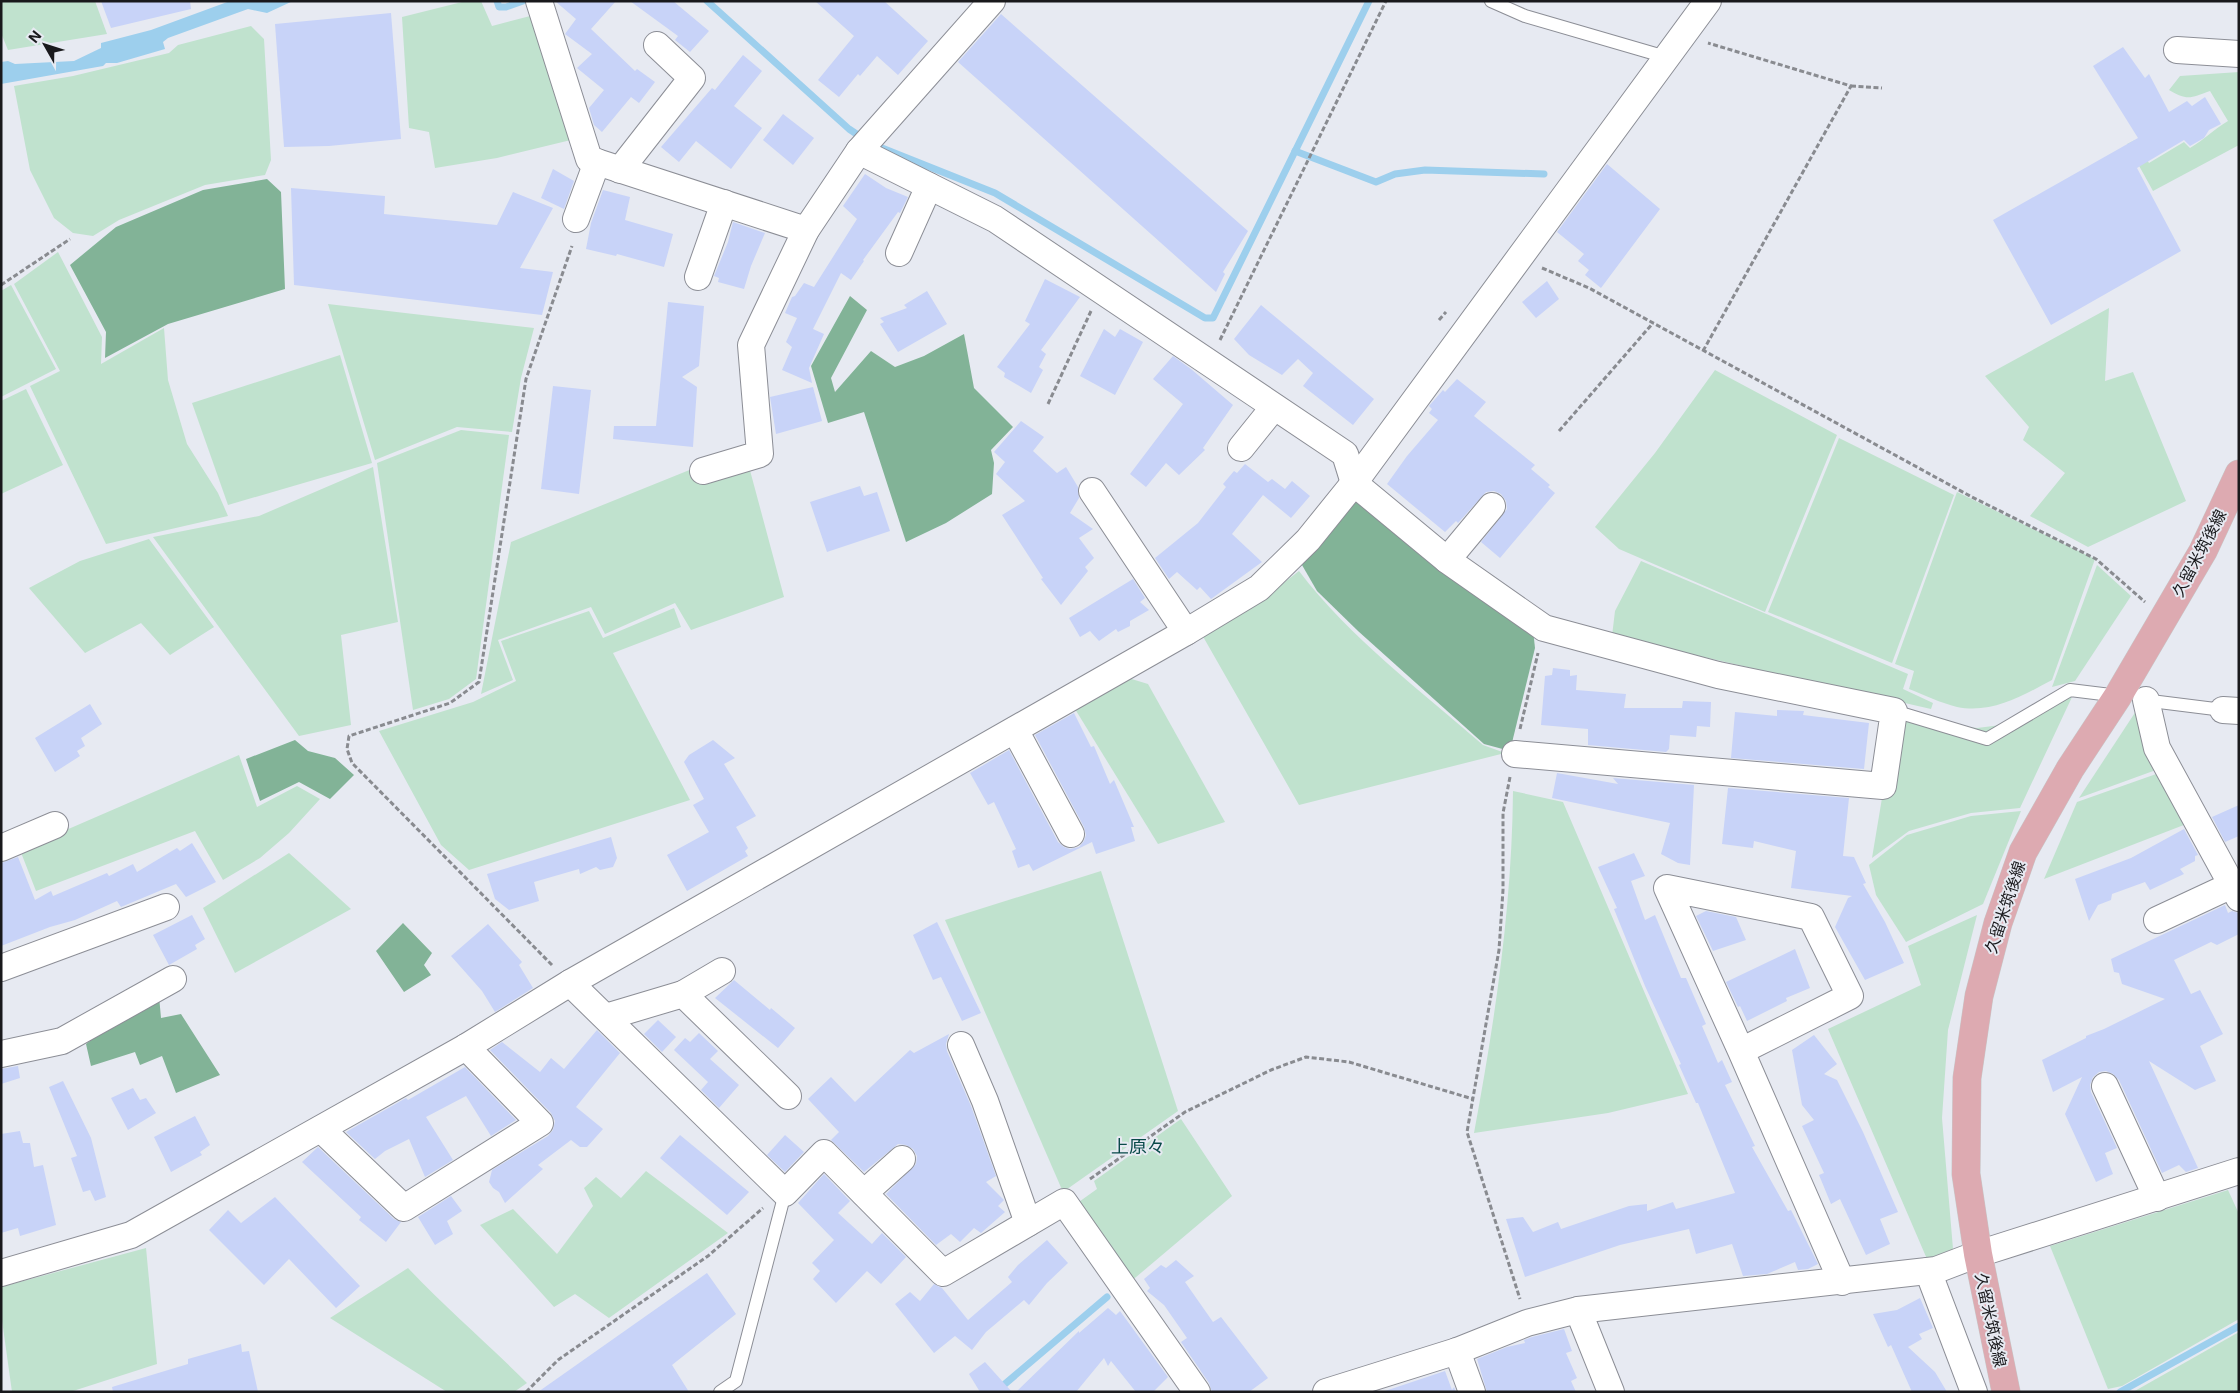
<svg xmlns="http://www.w3.org/2000/svg" width="2240" height="1393" viewBox="0 0 2240 1393" font-family="Inter,'Noto Sans JP',sans-serif">
  <style>
    .green { fill: #c0e2ce }
    .forest { fill: #82b397 }
    .water { fill: #9dcfed }
    .lines { fill: none; stroke-linecap: round; stroke-linejoin: round }
    .stream { stroke: #9dcfed; stroke-width: 7 }
    .building { fill: #c8d3f8 }
    .service-casing { stroke: #8c8e96; stroke-width: 14 }
    .minor-casing { stroke: #8c8e96; stroke-width: 28 }
    .primary-casing { stroke: #c8c8c9; stroke-width: 29 }
    .path { stroke: #898b90; stroke-width: 3; stroke-dasharray: 5 2.5; stroke-linecap: butt }
    .service { stroke: #fff; stroke-width: 12 }
    .minor { stroke: #fff; stroke-width: 26 }
    .primary { stroke: #ddaab1; stroke-width: 28 }
    .labels { text-anchor: middle; dominant-baseline: central; stroke-width: 4; stroke-linejoin: round; paint-order: stroke }
    .street-label { font-size: 16px; fill: #19191c; stroke: #e7eaf2 }
    .neighbourhood-label { font-size: 18px; fill: #094a49; stroke: #e7eaf2 }
  </style>
  <rect width="100%" height="100%" fill="#e7eaf2"/>
  <!-- green -->
  <g class="green">
    <polygon points="1,1 95,1 107,34 8,50 1,33"/>
    <polygon points="466,1 481,1 492,26 534,15 575,139 497,158 435,168 429,132 409,128 402,17"/>
    <polygon points="251,26 264,39 271,160 265,175 205,185 119,220 93,236 73,233 54,218 30,170 14,86 73,76 169,53 178,45"/>
    <path d="M 2239,72 L 2239,145 L 2153,191 L 2127,144 L 2135,140 L 2149,163 L 2184,142 L 2190,148 C 2204,140 2214,129 2228,121 L 2210,91 C 2191,98 2187,101 2169,90 L 2180,76 Z"/>
    <polygon points="58,252 102,337 101,364 164,328 168,380 187,444 218,493 228,516 106,544 30,386 60,371 14,284"/>
    <polygon points="11,285 56,369 1,397 1,291"/>
    <polygon points="328,304 534,328 521,378 512,432 457,427 375,460"/>
    <polygon points="2109,308 2105,381 2133,372 2186,501 2088,547 2030,516 2065,473 2023,440 2029,427 1985,376"/>
    <polygon points="340,355 372,463 228,505 192,403"/>
    <polygon points="1715,370 1837,435 1765,612 1619,549 1595,527 1655,453"/>
    <polygon points="26,389 63,465 1,494 1,401"/>
    <polygon points="461,430 509,435 476,679 449,699 413,710 377,463"/>
    <polygon points="1839,438 1954,495 1892,663 1768,612"/>
    <polygon points="744,448 784,597 691,630 675,603 605,634 591,607 498,640 513,680 481,694 511,542"/>
    <polygon points="373,467 398,622 341,635 351,725 299,736 153,537 259,516"/>
    <path d="M 1957,492 L 2095,559 L 2052,680 C 2022,696 1992,714 1957,707 C 1941,703 1924,695 1909,689 L 1914,671 L 1895,664 Z"/>
    <polygon points="149,539 214,627 170,655 141,623 85,653 29,588 80,561"/>
    <polygon points="1641,561 1908,674 1903,689 1933,703 1931,709 1612,636 1615,611"/>
    <polygon points="2097,565 2131,596 2075,681 2052,687"/>
    <path d="M 1299,571 C 1350,638 1420,690 1483,745 L 1505,753 L 1299,805 L 1201,633 L 1259,602 Z"/>
    <polygon points="674,608 681,627 613,653 690,800 469,870 441,845 379,731 473,702 516,681 501,641 589,611 603,638"/>
    <polygon points="1125,677 1148,684 1225,822 1158,844 1075,709"/>
    <polygon points="2072,697 2020,808 1971,813 1909,831 1872,858 1882,798 1903,719 1977,728 2001,725"/>
    <polygon points="2140,705 2156,770 2079,798"/>
    <polygon points="239,755 257,807 297,786 320,799 289,833 260,858 223,880 195,831 36,891 20,850"/>
    <polygon points="2159,773 2189,823 2044,879 2077,802"/>
    <path d="M 1513,791 L 1563,802 L 1688,1094 L 1608,1113 L 1474,1133 C 1495,1020 1512,906 1513,791 Z"/>
    <polygon points="2021,811 1983,904 1906,942 1876,895 1869,865 1907,835 1971,816"/>
    <polygon points="289,853 351,909 235,973 203,908"/>
    <polygon points="1101,871 1178,1111 1063,1192 945,920"/>
    <polygon points="1977,915 1948,1030 1942,1118 1953,1249 1927,1259 1828,1029 1921,985 1908,946"/>
    <polygon points="1181,1119 1232,1196 1129,1283 1076,1204 1097,1189 1094,1181"/>
    <polygon points="646,1171 728,1233 609,1318 575,1294 554,1307 480,1225 513,1209 557,1254 593,1206 584,1188 596,1177 621,1198"/>
    <polygon points="2228,1190 2239,1214 2239,1319 2122,1386 2108,1389 2050,1246"/>
    <polygon points="146,1248 157,1364 70,1392 12,1392 1,1313 1,1287"/>
    <path d="M 408,1268 C 446,1308 488,1344 527,1383 L 514,1392 L 447,1392 L 330,1318 Z"/>
    <polygon points="2239,1332 2239,1392 2133,1392"/>
  </g>
  <!-- forest -->
  <g class="forest">
    <polygon points="267,179 281,192 285,289 168,324 105,358 106,332 70,265 116,227 203,190"/>
    <polygon points="850,296 867,310 831,378 835,392 871,351 895,367 924,356 964,334 974,388 1013,427 991,450 994,463 992,494 946,523 906,542 864,412 828,423 811,366"/>
    <polygon points="1356,496 1533,630 1535,648 1510,751 1484,744 1358,631 1317,591 1302,565"/>
    <polygon points="295,740 308,751 335,758 354,775 330,799 299,782 260,801 246,759"/>
    <polygon points="403,923 432,953 424,965 431,975 404,992 376,951"/>
    <polygon points="148,996 159,996 161,1018 181,1014 220,1075 176,1093 162,1056 140,1065 135,1052 91,1066 86,1044"/>
  </g>
  <!-- water -->
  <polygon class="water" points="230,1 293,1 267,13 248,9 168,38 163,42 165,49 117,63 106,63 103,66 1,84 1,62 8,61 15,64 74,61 101,48 101,43 151,30"/>
  <g class="lines">
    <!-- stream -->
    <g class="stream">
      <polyline points="497,1 499,7 506,7 523,1"/>
      <polyline points="707,1 849,129 864,139"/>
      <polyline points="877,146 995,193 1205,318 1213,318 1369,1"/>
      <polyline points="1295,151 1376,182 1395,174 1425,170 1544,174"/>
      <polyline points="999,1389 1107,1297"/>
      <polyline points="2120,1392 2239,1326"/>
    </g>
  </g>
  <!-- building -->
  <g class="building">
    <polygon points="101,1 190,1 191,9 111,28"/>
    <polygon points="555,1 616,1 591,29 635,71 637,69 655,82 639,103 631,97 602,132 594,125 589,108 604,90 577,68 592,54 565,34 576,19"/>
    <polygon points="630,1 673,1 709,31 690,52 675,40 678,36"/>
    <polygon points="815,1 884,1 928,41 898,75 877,56 860,76 858,74 839,97 818,80 854,36"/>
    <polygon points="391,13 401,139 329,146 284,147 275,24"/>
    <polygon points="1001,14 1248,231 1223,272 1225,274 1216,292 958,62"/>
    <polygon points="2123,47 2145,78 2149,74 2169,112 2187,101 2192,106 2205,97 2221,124 2209,130 2204,138 2190,146 2184,140 2137,168 2181,251 2051,325 1993,220 2138,138 2093,66"/>
    <polygon points="743,55 762,71 734,106 762,128 731,169 696,141 679,162 661,147 712,88 715,90"/>
    <polygon points="783,114 814,138 793,165 763,140"/>
    <polygon points="1607,164 1660,209 1601,288 1585,275 1589,270 1578,261 1584,254 1557,232"/>
    <polygon points="553,169 574,181 564,209 541,198"/>
    <polygon points="865,174 886,188 908,197 900,213 898,212 863,260 864,261 851,280 841,273 813,329 824,334 809,368 812,383 782,370 792,347 786,342 797,318 785,313 792,297 795,296 804,283 814,287 857,219 843,206"/>
    <polygon points="291,188 385,196 384,214 497,225 513,192 553,208 520,268 553,272 542,315 294,285"/>
    <polygon points="603,190 630,197 625,220 673,234 664,267 617,254 616,256 586,249 591,223"/>
    <polygon points="733,222 765,233 751,266 744,289 718,282 719,278 714,276 728,242"/>
    <polygon points="1045,279 1080,297 1041,350 1046,354 1039,367 1043,370 1031,393 1004,377 1005,373 997,367 1030,324 1025,321"/>
    <polygon points="1547,281 1559,299 1536,318 1522,302"/>
    <polygon points="927,291 947,324 898,352 880,324 884,322 880,318 907,308 904,305"/>
    <polygon points="668,302 704,306 699,366 682,377 697,387 693,447 613,439 614,426 656,426"/>
    <polygon points="1261,305 1374,399 1353,425 1303,386 1313,373 1298,359 1282,375 1249,355 1234,339"/>
    <polygon points="1104,329 1115,337 1120,329 1143,342 1115,395 1080,376"/>
    <polygon points="1173,356 1191,369 1233,405 1203,448 1205,450 1179,475 1166,463 1146,487 1130,474 1183,404 1153,379"/>
    <polygon points="1457,379 1486,402 1474,416 1535,465 1531,469 1550,485 1548,487 1555,493 1500,558 1481,542 1507,509 1506,501 1501,494 1494,491 1486,492 1458,523 1456,521 1445,532 1387,484 1407,456 1438,420 1429,413 1432,409 1429,406 1443,390 1445,392"/>
    <polygon points="553,386 591,390 579,494 541,489"/>
    <polygon points="813,387 822,421 776,434 770,397"/>
    <polygon points="1021,421 1044,437 1033,451 1057,473 1066,467 1078,487 1079,498 1070,513 1093,529 1079,538 1094,558 1085,567 1088,571 1061,605 1041,579 1043,578 1002,515 1025,501 996,474 1005,462 994,452"/>
    <polygon points="1245,464 1268,482 1272,479 1285,489 1292,481 1310,496 1291,518 1263,495 1232,534 1262,562 1211,599 1200,587 1197,590 1177,572 1169,579 1155,558 1198,523 1226,487 1223,484 1234,471 1237,473"/>
    <polygon points="860,486 864,496 877,492 890,531 827,552 810,502"/>
    <polygon points="1133,579 1145,598 1140,602 1149,610 1130,621 1130,626 1118,632 1116,629 1099,641 1090,631 1080,637 1069,618"/>
    <polygon points="1553,668 1570,670 1570,676 1577,675 1576,690 1626,694 1624,708 1682,708 1683,701 1711,702 1710,727 1697,726 1696,737 1670,735 1669,749 1666,752 1588,745 1588,729 1541,725 1545,676 1552,675"/>
    <polygon points="90,704 102,724 81,738 85,746 77,751 80,756 55,772 35,738"/>
    <polygon points="1777,710 1804,711 1803,715 1869,723 1864,769 1731,758 1735,712 1777,716"/>
    <polygon points="1074,713 1091,747 1094,746 1110,784 1114,780 1134,827 1131,827 1135,841 1096,854 1092,842 1033,871 1029,864 1018,868 1012,851 1016,849 994,802 988,805 970,773 1009,750 1058,842 1064,847 1070,849 1079,847 1084,841 1086,835 1084,827 1035,735"/>
    <polygon points="713,740 735,758 724,764 756,816 736,827 748,848 745,851 748,856 687,891 667,855 709,832 693,805 704,799 684,762 689,755"/>
    <polygon points="1557,773 1618,784 1613,778 1694,785 1690,865 1678,863 1661,854 1670,823 1552,798"/>
    <polygon points="1728,788 1849,798 1843,856 1854,857 1866,883 1863,884 1885,922 1904,963 1865,980 1835,927 1848,898 1852,896 1791,888 1796,851 1754,841 1753,848 1722,844"/>
    <polygon points="2239,805 2239,836 2225,842 2212,817"/>
    <polygon points="2184,829 2198,855 2195,856 2195,861 2180,869 2184,874 2150,890 2145,882 2112,894 2111,900 2098,905 2089,921 2075,879 2131,858"/>
    <polygon points="611,837 617,858 613,867 600,870 596,867 580,874 579,869 534,882 539,901 509,910 495,899 487,874"/>
    <polygon points="192,843 216,882 186,897 176,884 121,907 117,901 75,920 50,927 1,946 1,863 18,857 35,900 51,891 53,896 107,873 109,876 133,864 137,872 177,848 180,851"/>
    <polygon points="1634,853 1645,876 1631,881 1645,920 1655,915 1681,978 1686,978 1706,1024 1702,1026 1718,1063 1722,1060 1732,1082 1725,1085 1755,1146 1752,1147 1788,1211 1791,1210 1818,1264 1808,1269 1798,1270 1795,1262 1767,1274 1743,1276 1732,1244 1696,1254 1689,1229 1620,1245 1525,1277 1506,1219 1523,1217 1533,1232 1558,1222 1561,1229 1629,1206 1647,1204 1647,1211 1673,1202 1676,1209 1735,1193 1698,1103 1696,1103 1679,1065 1681,1064 1645,986 1614,909 1617,908 1598,867"/>
    <polygon points="2225,905 2228,913 2232,911 2239,913 2239,934 2217,945 2211,942 2174,960 2191,994 2200,990 2223,1034 2200,1046 2216,1081 2195,1090 2149,1061 2198,1168 2186,1172 2179,1165 2162,1173 2119,1080 2113,1074 2106,1071 2099,1072 2093,1077 2090,1085 2091,1092 2117,1148 2105,1153 2113,1174 2096,1182 2065,1114 2082,1077 2053,1092 2042,1060 2086,1038 2086,1036 2104,1029 2165,999 2122,984 2119,973 2114,972 2111,959"/>
    <polygon points="1706,911 1736,917 1746,940 1713,951 1696,916"/>
    <polygon points="192,915 205,939 195,945 197,949 169,965 153,935"/>
    <polygon points="937,922 981,1013 962,1021 941,977 933,980 913,935"/>
    <polygon points="488,924 522,962 519,965 533,988 495,1012 482,991 451,956"/>
    <polygon points="1795,949 1810,988 1786,998 1787,1001 1747,1021 1740,1006 1738,1007 1726,982"/>
    <polygon points="734,980 770,1010 771,1008 795,1028 778,1048 715,998"/>
    <polygon points="658,1020 676,1037 662,1052 644,1034"/>
    <polygon points="597,1030 620,1053 576,1107 603,1129 587,1147 580,1147 571,1140 538,1165 543,1169 505,1203 499,1192 493,1188 489,1182 492,1170 548,1136 553,1130 555,1121 551,1113 490,1050 502,1042 540,1072 551,1058 564,1069"/>
    <polygon points="699,1033 718,1051 710,1059 739,1085 719,1108 701,1090 708,1082 674,1050 685,1038 690,1042"/>
    <polygon points="949,1034 946,1044 947,1051 971,1106 996,1176 986,1182 1004,1200 998,1206 1005,1212 981,1233 974,1228 960,1242 951,1234 936,1245 886,1194 916,1164 917,1156 913,1149 906,1145 898,1144 864,1172 831,1140 839,1132 808,1099 831,1077 855,1102 910,1050 914,1053"/>
    <polygon points="1814,1035 1837,1064 1824,1074 1837,1080 1863,1132 1898,1212 1880,1219 1890,1244 1866,1255 1840,1199 1831,1204 1819,1175 1824,1173 1802,1126 1814,1120 1802,1105 1792,1050"/>
    <polygon points="18,1066 20,1078 1,1084 1,1069"/>
    <polygon points="465,1067 516,1120 491,1136 466,1096 426,1117 453,1160 425,1177 409,1139 385,1151 375,1159 346,1132 406,1098 408,1100"/>
    <polygon points="63,1081 91,1138 106,1197 95,1201 90,1190 83,1192 71,1158 77,1156 49,1087"/>
    <polygon points="133,1088 140,1100 146,1098 156,1113 128,1130 111,1098"/>
    <polygon points="195,1116 210,1145 200,1152 202,1155 171,1172 154,1137"/>
    <polygon points="20,1131 23,1143 30,1143 34,1167 43,1165 56,1225 20,1236 18,1228 1,1233 1,1134"/>
    <polygon points="680,1135 749,1192 727,1215 660,1158"/>
    <polygon points="785,1135 804,1152 785,1172 767,1155"/>
    <polygon points="318,1147 394,1219 401,1222 386,1242 359,1220 361,1217 302,1162"/>
    <polygon points="824,1174 850,1201 838,1213 872,1244 882,1233 906,1257 881,1284 867,1271 836,1303 813,1279 820,1271 812,1263 834,1240 798,1203"/>
    <polygon points="451,1196 462,1211 447,1221 453,1234 435,1245 418,1217"/>
    <polygon points="275,1197 360,1286 336,1308 289,1259 264,1285 209,1230 228,1210 241,1223"/>
    <polygon points="1047,1240 1068,1263 1047,1283 1029,1305 1024,1300 986,1332 972,1350 955,1336 934,1353 895,1304 910,1292 920,1301 934,1284 942,1288 968,1320 1012,1282 1008,1277 1018,1265"/>
    <polygon points="1176,1260 1194,1276 1185,1282 1213,1322 1221,1317 1268,1378 1249,1392 1212,1392 1209,1383 1181,1342 1187,1338 1164,1305 1147,1291 1150,1288 1144,1279 1161,1265 1166,1268"/>
    <polygon points="707,1273 736,1314 672,1365 689,1392 538,1392"/>
    <polygon points="1920,1298 1933,1328 1919,1334 1922,1339 1908,1347 1935,1372 1947,1392 1912,1392 1891,1345 1888,1347 1873,1314 1897,1310"/>
    <polygon points="1108,1308 1116,1315 1120,1311 1168,1377 1153,1392 1136,1392 1111,1361 1108,1366 1104,1358 1076,1392 1016,1392 1079,1331 1079,1333"/>
    <polygon points="1564,1329 1572,1351 1566,1353 1577,1378 1571,1381 1576,1392 1487,1392 1477,1359 1507,1347 1525,1343 1524,1340 1532,1337"/>
    <polygon points="241,1344 242,1352 249,1351 258,1392 113,1392 112,1387 188,1364 188,1359"/>
    <polygon points="985,1362 1012,1392 980,1392 969,1374"/>
    <polygon points="1445,1371 1452,1390 1454,1387 1456,1392 1382,1392"/>
  </g>
  <g class="lines">
    <defs>
      <g id="service">
        <polyline points="1491,1 1525,16 1666,57"/>
        <polyline points="2143,700 2223,710"/>
        <polyline points="1894,711 1987,739 2070,690 2119,696"/>
        <polyline points="720,1392 736,1381 785,1193"/>
      </g>
      <g id="minor">
        <polyline points="539,1 589,159 597,162"/>
        <polyline points="2177,50 2239,54"/>
        <polyline points="859,151 995,219 1345,454 1354,483 1447,560 1544,628 1718,675 1894,711 1883,786 1515,754"/>
        <polyline points="620,170 692,78 657,45"/>
        <polyline points="576,219 597,162 806,230"/>
        <polyline points="899,253 929,186"/>
        <polyline points="698,277 724,203"/>
        <polyline points="1241,448 1274,407"/>
        <polyline points="703,471 760,454 751,345 806,230 859,151 992,1"/>
        <polyline points="1092,491 1186,632"/>
        <polyline points="1447,560 1492,506"/>
        <polyline points="2146,700 2157,748 2239,898"/>
        <polyline points="2223,710 2239,711"/>
        <polyline points="1015,730 1071,834"/>
        <polyline points="1,848 55,825"/>
        <polyline points="2157,920 2232,885"/>
        <polyline points="1,968 166,907"/>
        <polyline points="570,983 785,1193 824,1153 943,1273 1064,1202 1197,1392"/>
        <polyline points="683,994 722,971"/>
        <polyline points="606,1017 683,994 788,1096"/>
        <polyline points="961,1045 985,1101 1028,1223"/>
        <polyline points="1741,1051 1850,996 1811,917 1667,888 1741,1051 1842,1282"/>
        <polyline points="1,1054 62,1041 173,979"/>
        <polyline points="2105,1086 2157,1198"/>
        <polyline points="321,1129 404,1208 540,1123 466,1047"/>
        <polyline points="864,1193 902,1159"/>
        <polyline points="1928,1271 1974,1392"/>
        <polyline points="1,1273 131,1235 466,1047 570,983 1186,632 1259,588 1308,540 1354,483 1708,1"/>
        <polyline points="1578,1310 1611,1392"/>
        <polyline points="1457,1351 1472,1392"/>
        <polyline points="1326,1392 1457,1351 1527,1323 1578,1310 1936,1270 1978,1254 2239,1171"/>
      </g>
      <polyline id="primary" points="2006,1392 1978,1254 1966,1174 1967,1078 1979,996 1998,923 2023,852 2070,769 2118,696 2203,551 2239,474"/>
    </defs>
    <!-- service casing -->
    <use href="#service" class="service-casing"/>
    <!-- minor casing -->
    <use href="#minor" class="minor-casing"/>
    <!-- primary casing -->
    <use href="#primary" class="primary-casing"/>
    <!-- path -->
    <g class="path">
      <polyline points="1851,86 1882,88"/>
      <polyline points="1542,268 1589,288 1970,496 2096,559 2145,602"/>
      <polyline points="1,285 70,239"/>
      <polyline points="1439,320 1446,312"/>
      <polyline points="1220,340 1386,1"/>
      <polyline points="1703,351 1851,86 1708,43"/>
      <polyline points="1048,404 1091,311"/>
      <polyline points="1559,431 1653,323"/>
      <polyline points="1520,729 1538,653"/>
      <polyline points="1510,777 1503,813 1503,890 1499,950 1467,1132 1520,1299"/>
      <polyline points="552,965 352,763 347,749 349,736 450,703 479,682 526,379 572,246"/>
      <polyline points="1090,1179 1185,1112 1271,1070 1306,1057 1349,1062 1473,1099"/>
      <polyline points="526,1392 558,1360 708,1256 763,1208"/>
    </g>
    <!-- service -->
    <use href="#service" class="service"/>
    <!-- minor -->
    <use href="#minor" class="minor"/>
    <!-- primary -->
    <use href="#primary" class="primary"/>
  </g>
  <g class="labels">
    <!-- street labels -->
    <g class="street-label">
      <text transform="translate(2199 553) rotate(-62)">久留米筑後線</text>
      <text transform="translate(2005 907) rotate(-72)">久留米筑後線</text>
      <text transform="translate(1991 1320) rotate(78)">久留米筑後線</text>
    </g>
    <!-- neighbourhood labels -->
    <g class="neighbourhood-label">
      <text x="1138" y="1146">上原々</text>
    </g>
  </g>
  <!-- border -->
  <rect width="2240" height="1393" fill="none" stroke="#19191c" stroke-width="5"/>
  <!-- north arrow -->
  <g transform="translate(45 45) rotate(309)" stroke="#e7eaf2" stroke-width="4" paint-order="stroke">
  <path d="M0-4L9 19L0 12L-9 19Z" fill="#19191c"/>
  <text y="-8" font-size="14" font-weight="bold" text-anchor="middle" fill="#19191c">N</text>
  </g>
</svg>
